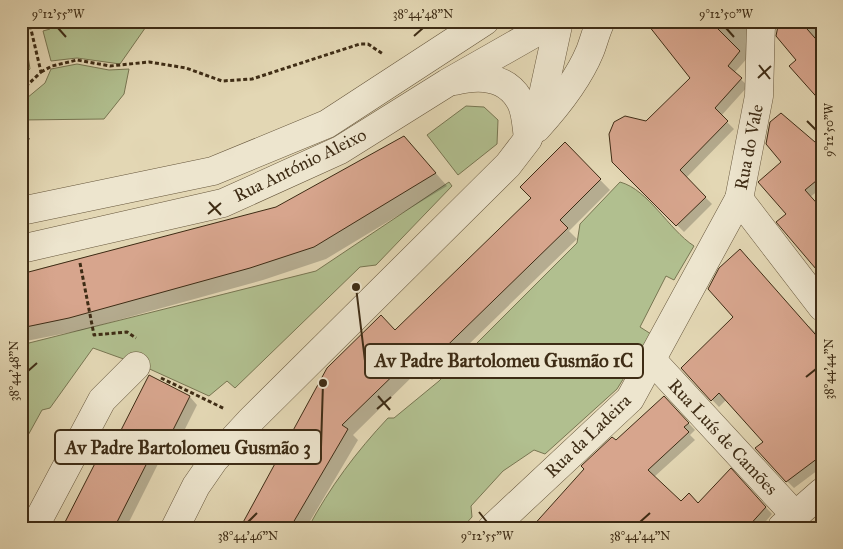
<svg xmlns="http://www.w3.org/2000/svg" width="843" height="549" viewBox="0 0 843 549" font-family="'IM FELL Great Primer',serif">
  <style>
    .green { fill: #b1bf8f; stroke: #787652 }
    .shadow { fill: #0003 }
    .building { fill: #d7a58d; stroke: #3e2c15 }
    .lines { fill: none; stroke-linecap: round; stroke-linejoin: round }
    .minor-casing { stroke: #67573d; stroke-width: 29 }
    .path { stroke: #3e2c15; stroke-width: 3; stroke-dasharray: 4 2.5; stroke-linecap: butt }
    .minor { stroke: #ede5ce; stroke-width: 28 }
    .ticks { fill: none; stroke: #3e2c15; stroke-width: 2 }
    .labels { text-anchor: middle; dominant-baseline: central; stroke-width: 4; stroke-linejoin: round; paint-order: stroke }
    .street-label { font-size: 18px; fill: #3e2c15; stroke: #ede5ce }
    .leader { fill: none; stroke: #3e2c15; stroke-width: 2 }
    .callout-dot { fill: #3e2c15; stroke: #ede5ce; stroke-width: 2 }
    .callout { fill: #ede5ce; stroke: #3e2c15; stroke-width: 2 }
    .callout-label { font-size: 19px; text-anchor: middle; font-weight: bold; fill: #3e2c15 }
    .neatline { fill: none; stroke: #3e2c15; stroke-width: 2 }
    .ticks-label { font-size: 12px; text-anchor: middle; fill: #3e2c15 }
  </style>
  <rect width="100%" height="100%" fill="#e3d7b4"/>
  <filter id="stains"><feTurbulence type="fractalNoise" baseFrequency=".004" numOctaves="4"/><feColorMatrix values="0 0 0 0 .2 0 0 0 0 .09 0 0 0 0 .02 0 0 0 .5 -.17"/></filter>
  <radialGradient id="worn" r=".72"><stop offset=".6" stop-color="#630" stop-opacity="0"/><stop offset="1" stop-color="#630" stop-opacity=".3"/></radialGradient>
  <!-- green -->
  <g class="green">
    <polygon points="48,21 150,21 120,64 77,58 51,61 43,31 50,29"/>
    <polygon points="21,37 25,37 30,69 21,78"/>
    <polygon points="77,64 109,70 129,69 124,94 104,119 21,120 21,103 45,83 51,69"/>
    <polygon points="466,106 484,107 498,120 497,144 458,175 427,135"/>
    <polygon points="449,182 452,186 376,265 360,267 235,388 227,381 209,396 143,366 93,348 50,408 42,410 21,448 21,345 316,271"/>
    <path d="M 620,182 C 649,190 668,229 694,246 L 674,280 L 666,276 L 640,327 L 651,334 L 617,389 L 545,454 L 534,450 L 503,471 L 471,506 L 472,517 L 462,528 L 308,528 C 330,487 356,452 388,418 L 394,418 L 439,381 L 577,243 L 580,224 Z"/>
  </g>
  <!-- shadow -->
  <g class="shadow">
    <polygon points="661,21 756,21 751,54 734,73 748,86 721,116 734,129 686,178 712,204 684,232 613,161 647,122 691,78"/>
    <polygon points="780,21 822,21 822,35 798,60"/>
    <polygon points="404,137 447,186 326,259 263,280 82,330 21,342 21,275 42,268 276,208"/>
    <polygon points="565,144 610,190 569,231 577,239 432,380 420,369 353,435 358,440 306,528 241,528 396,332 533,198"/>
    <polygon points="822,150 822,180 819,182 822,188 787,214"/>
    <polygon points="809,326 822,339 822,467 794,488 787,481 765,442 727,399 719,407 682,368"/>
    <polygon points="190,397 197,405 167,465 159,462 126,528 66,528 118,439"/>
    <polygon points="671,405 695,430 690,435 695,440 654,477 681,503 698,504 737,477 772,514 760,528 533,528 616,442"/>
  </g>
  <!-- building -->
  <g class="building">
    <polygon points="645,21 710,21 740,51 728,66 742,78 715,108 728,121 680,170 706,197 676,226 612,162 609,134 614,122 625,116 646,121 690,78"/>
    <polygon points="779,21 800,21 822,46 822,103 789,66 796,60 776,36"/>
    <polygon points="781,113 822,148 822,176 805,190 822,209 822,276 776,222 786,214 758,182 781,162 766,144 770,122"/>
    <polygon points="404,136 436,173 314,247 250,268 69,318 21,328 21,274 276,207"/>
    <polygon points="565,142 601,179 560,220 568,228 421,371 409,360 342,425 348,429 290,528 240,528 327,368 381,315 395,330 531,198 520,187"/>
    <polygon points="740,249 822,342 822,455 786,482 755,448 763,442 719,393 711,401 681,368 733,317 708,289 719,268"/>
    <polygon points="149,375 190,396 159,458 151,455 114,528 62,528 110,434 117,438"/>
    <polygon points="664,396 689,423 684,427 689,432 648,470 681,501 689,493 698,503 731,468 766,507 747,528 531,528 584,469 581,466 612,437 616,440"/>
  </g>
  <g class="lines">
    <defs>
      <g id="minor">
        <polyline points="764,21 761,24 759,96 739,199 822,307"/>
        <path d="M 455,81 C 479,75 505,76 519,99 C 526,109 526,125 528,138"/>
        <path d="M 537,128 C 558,105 578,80 590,51 C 594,41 596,31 601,21"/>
        <polyline points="21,211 213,171 327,124 485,21"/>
        <polyline points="21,249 223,203 340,150 447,83 556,21"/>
        <polyline points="651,359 795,515"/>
        <polyline points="782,527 822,492"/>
        <polyline points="34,528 102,400 136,366"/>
        <polyline points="175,528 196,486 214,460 250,421 508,165 528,139 542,99 559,21"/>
        <polyline points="492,528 630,399 739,199"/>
      </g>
    </defs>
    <!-- minor casing -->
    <use href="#minor" class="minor-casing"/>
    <!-- path -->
    <g class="path">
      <polyline points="41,72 52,66 77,60 110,66 149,62 186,68 222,81 252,79 360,44 368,44 383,54"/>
      <polyline points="21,91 41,72 29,21"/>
      <polyline points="21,133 29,140"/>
      <polyline points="80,263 94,335 127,332 136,338"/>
      <polyline points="161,378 225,409"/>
    </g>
    <!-- minor -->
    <use href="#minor" class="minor"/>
  </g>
  <!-- ticks -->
  <path class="ticks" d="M 58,28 L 66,37M 726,28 L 734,37M 414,36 L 423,28M 759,65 L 770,79M 758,78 L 771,66M 807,121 L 816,130M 209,202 L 221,215M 208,214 L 221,203M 28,371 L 37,363M 806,377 L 816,369M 378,396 L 390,410M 377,409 L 391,397M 479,512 L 487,522M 248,522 L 257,513M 640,522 L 650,513"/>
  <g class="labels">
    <!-- street labels -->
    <g class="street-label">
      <text transform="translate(749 147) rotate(-79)">Rua do Vale</text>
      <text transform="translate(300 165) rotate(-26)">Rua António Aleixo</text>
      <text transform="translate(588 436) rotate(-44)">Rua da Ladeira</text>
      <text transform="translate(723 437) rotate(47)">Rua Luís de Camões</text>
    </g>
  </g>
  <!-- callouts -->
  <path class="leader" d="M356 287L365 361M323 383L321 447"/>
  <g class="callout-dot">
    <circle cx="356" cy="287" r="5"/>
    <circle cx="323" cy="383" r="5"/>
  </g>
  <g class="callout">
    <rect x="365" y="344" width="278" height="34" rx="5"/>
    <rect x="55" y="430" width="266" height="34" rx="5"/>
  </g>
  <g class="callout-label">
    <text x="504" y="367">Av Padre Bartolomeu Gusmão 1C</text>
    <text x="188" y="454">Av Padre Bartolomeu Gusmão 3</text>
  </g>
  <!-- margin -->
  <rect width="843" height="549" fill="none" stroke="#e3d7b4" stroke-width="55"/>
  <rect x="28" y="28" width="788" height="494" class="neatline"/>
  <g class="ticks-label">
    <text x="58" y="18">9°12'55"W</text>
    <text x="423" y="18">38°44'48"N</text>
    <text x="726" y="18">9°12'50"W</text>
    <text transform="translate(829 130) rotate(-90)" y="4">9°12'50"W</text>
    <text transform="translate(829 369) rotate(-90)" y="4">38°44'44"N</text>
    <text transform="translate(14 371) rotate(-90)" y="4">38°44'48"N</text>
    <text x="248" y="540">38°44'46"N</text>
    <text x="487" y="540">9°12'55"W</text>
    <text x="640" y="540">38°44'44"N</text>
  </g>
  <rect width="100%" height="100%" filter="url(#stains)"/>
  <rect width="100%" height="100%" fill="url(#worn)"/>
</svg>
